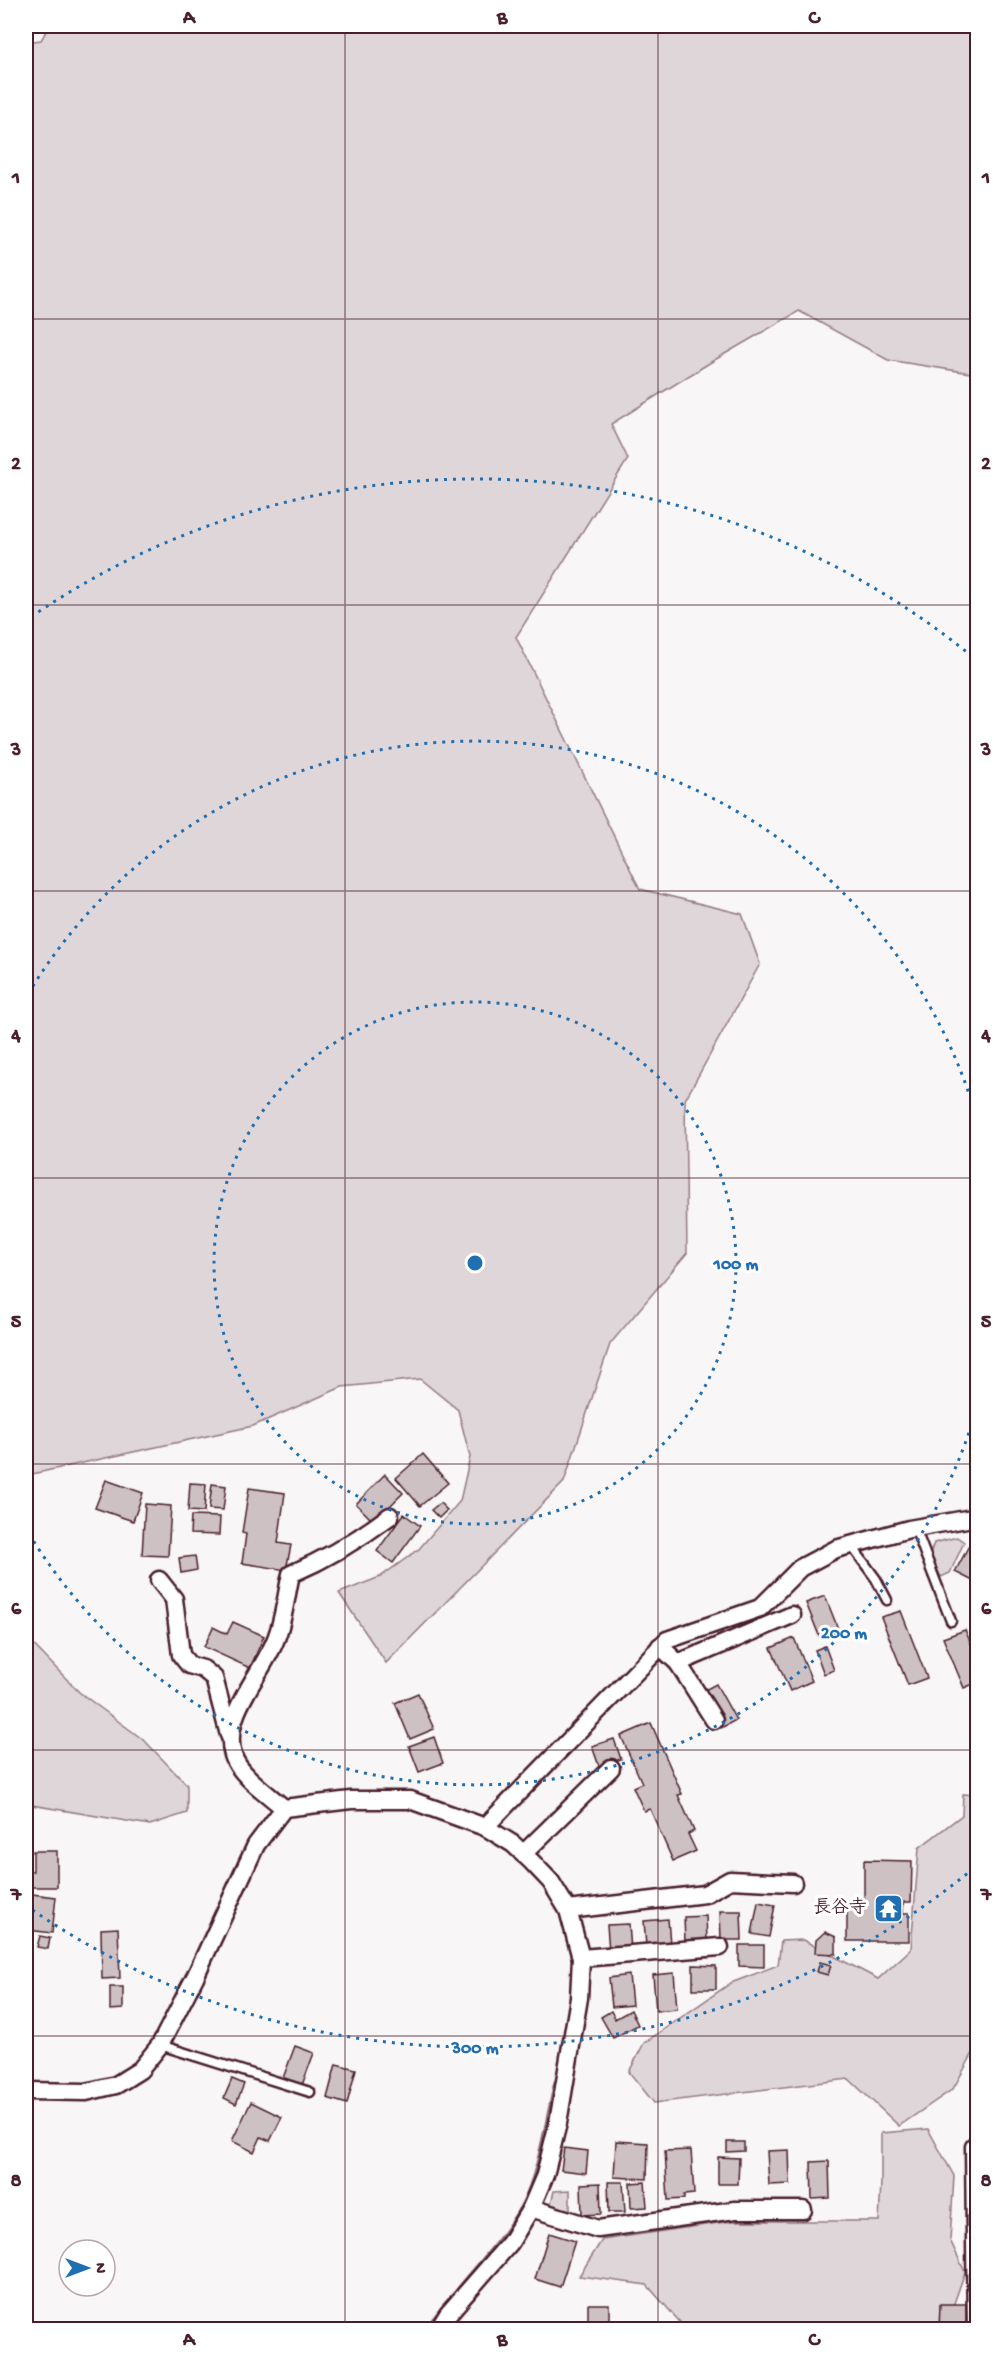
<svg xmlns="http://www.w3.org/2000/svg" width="1003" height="2355" viewBox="0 0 1003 2355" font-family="'Gochi Hand','Klee One',sans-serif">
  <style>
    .green { fill: #ded6d9; stroke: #947a82; stroke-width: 1.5 }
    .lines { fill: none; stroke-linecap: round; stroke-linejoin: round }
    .stream { stroke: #8f747b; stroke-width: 5 }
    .building { fill: #cdc1c4; stroke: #4a1f2b; stroke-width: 1.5 }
    .service-casing { stroke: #4a1f2b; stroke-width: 13 }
    .minor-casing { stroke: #4a1f2b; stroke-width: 21 }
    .service { stroke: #fff; stroke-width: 8 }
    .minor { stroke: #fff; stroke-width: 16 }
    .grid { fill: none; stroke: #4a1f2b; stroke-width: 1.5; stroke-opacity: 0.55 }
    .ring { fill: none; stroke: #1f6fb2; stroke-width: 3; stroke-dasharray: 3 6 }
    .labels { text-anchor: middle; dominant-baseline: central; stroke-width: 6; stroke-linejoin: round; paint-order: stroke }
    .poi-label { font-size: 18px; font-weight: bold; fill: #4a1f2b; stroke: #fff; text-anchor: end }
    .centre { fill: #1f6fb2; stroke: #fff; stroke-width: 3 }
    .ring-label { font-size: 18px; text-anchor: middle; font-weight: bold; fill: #1f6fb2; stroke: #fff; stroke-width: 6; stroke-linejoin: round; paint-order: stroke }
    .neatline { fill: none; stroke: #4a1f2b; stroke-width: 2 }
    .grid-label { font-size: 20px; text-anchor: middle; font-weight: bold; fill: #4a1f2b }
  </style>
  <rect width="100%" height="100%" fill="#f8f6f7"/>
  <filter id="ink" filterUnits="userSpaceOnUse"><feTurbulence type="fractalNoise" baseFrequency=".0167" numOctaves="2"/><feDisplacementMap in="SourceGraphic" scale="12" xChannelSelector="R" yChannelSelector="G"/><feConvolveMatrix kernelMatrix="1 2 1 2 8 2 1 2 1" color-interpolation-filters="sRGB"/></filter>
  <g filter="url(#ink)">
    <!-- green -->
    <g class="green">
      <polygon points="49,26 977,26 977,374 888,360 799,311 711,362 611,424 628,459 516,637 640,889 742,914 760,964 685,1100 687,1253 610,1344 564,1482 386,1663 339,1593 380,1577 419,1549 460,1501 470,1457 458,1410 420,1379 342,1387 253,1426 32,1474 26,1478 26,42 41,40"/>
      <polygon points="957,1537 964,1542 950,1573 941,1577 930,1554 934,1543"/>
      <polygon points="26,1637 79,1692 145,1741 187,1785 187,1813 150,1825 26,1804"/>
      <polygon points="963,1794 977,1795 977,2046 953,2089 899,2126 849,2079 654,2103 629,2072 644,2043 731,1983 778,1965 781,1941 803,1940 878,1979 911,1949 919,1848 962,1815"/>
      <polygon points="928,2129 954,2176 950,2240 965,2272 945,2329 686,2329 647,2285 579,2276 602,2240 732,2221 879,2221 881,2182 881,2133"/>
      <polygon points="570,2190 570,2218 549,2212 554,2191"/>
    </g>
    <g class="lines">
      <!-- stream -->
      <g class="stream">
        <path d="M 458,2290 C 480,2263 505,2237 522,2206 C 540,2173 547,2119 556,2082"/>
        <polyline points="425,2330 442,2309"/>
      </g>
    </g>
    <!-- building -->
    <g class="building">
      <polygon points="423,1454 448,1483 420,1506 396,1478"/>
      <polygon points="385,1474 403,1493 374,1522 356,1504"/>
      <polygon points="106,1480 143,1493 133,1521 95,1508"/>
      <polygon points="190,1483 206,1484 204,1512 188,1511"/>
      <polygon points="212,1484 226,1486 223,1510 209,1509"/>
      <polygon points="249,1488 285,1493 278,1543 291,1545 286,1570 242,1563 246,1534 242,1533"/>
      <polygon points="440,1503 447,1510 439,1518 431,1510"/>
      <polygon points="145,1504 171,1506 168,1556 142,1555"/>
      <polygon points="404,1514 420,1526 393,1563 377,1551"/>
      <polygon points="191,1516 220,1517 219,1535 190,1534"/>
      <polygon points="973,1538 978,1541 978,1578 975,1582 955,1572"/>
      <polygon points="195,1556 197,1570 181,1573 179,1558"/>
      <polygon points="825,1596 839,1631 820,1638 806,1603"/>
      <polygon points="901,1611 927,1678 908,1685 881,1617"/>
      <polygon points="233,1622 264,1636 250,1668 204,1647 213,1627 227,1634"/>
      <polygon points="965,1630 978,1659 978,1682 964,1688 943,1638"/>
      <polygon points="794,1638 812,1681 790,1691 771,1648"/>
      <polygon points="825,1646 834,1670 824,1674 815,1650"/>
      <polygon points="716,1684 736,1720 721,1728 701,1692"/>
      <polygon points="418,1693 434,1729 410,1739 395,1703"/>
      <polygon points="651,1723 682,1794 678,1795 694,1831 688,1834 696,1851 673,1861 650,1809 644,1811 633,1787 642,1783 621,1736"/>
      <polygon points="434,1737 443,1763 419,1772 409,1746"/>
      <polygon points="614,1739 621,1759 599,1766 592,1746"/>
      <polygon points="33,1851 57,1851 57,1887 28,1887 28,1871 33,1871"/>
      <polygon points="864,1860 912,1861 911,1902 904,1902 903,1913 909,1913 909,1941 847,1941 847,1905 864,1905"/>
      <polygon points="32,1894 56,1897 52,1933 28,1930"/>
      <polygon points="758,1902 775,1905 769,1937 752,1934"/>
      <polygon points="720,1911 741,1911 742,1940 721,1940"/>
      <polygon points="706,1916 707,1940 685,1942 684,1917"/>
      <polygon points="668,1919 670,1944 646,1946 644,1921"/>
      <polygon points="629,1924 631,1950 609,1951 607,1925"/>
      <polygon points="118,1928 120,1978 102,1979 101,1929"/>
      <polygon points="825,1932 836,1937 836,1954 815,1953 816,1940"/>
      <polygon points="40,1936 50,1938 48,1949 37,1947"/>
      <polygon points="739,1945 764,1945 764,1967 739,1966"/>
      <polygon points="820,1962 831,1965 828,1975 817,1972"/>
      <polygon points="693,1965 716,1966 716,1989 693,1989"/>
      <polygon points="674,1973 677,2009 656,2011 653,1975"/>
      <polygon points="629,1975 632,2005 612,2007 609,1978"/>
      <polygon points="110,1987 123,1987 123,2009 110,2010"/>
      <polygon points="631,2010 638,2025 613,2038 601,2017 611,2011 615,2019"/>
      <polygon points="295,2046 314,2053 302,2085 283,2078"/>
      <polygon points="336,2064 356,2069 347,2104 327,2098"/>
      <polygon points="232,2079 244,2084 236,2104 224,2098"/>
      <polygon points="251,2102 282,2117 270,2141 261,2137 254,2152 232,2141"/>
      <polygon points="616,2141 648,2143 647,2179 614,2177"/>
      <polygon points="727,2142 744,2142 744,2151 727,2152"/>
      <polygon points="564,2148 588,2151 586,2173 561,2170"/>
      <polygon points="691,2150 694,2194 684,2195 684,2199 668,2200 665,2151"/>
      <polygon points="789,2150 790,2184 769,2185 767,2151"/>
      <polygon points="718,2157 739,2158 738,2184 718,2184"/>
      <polygon points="829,2161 830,2198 812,2199 811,2162"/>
      <polygon points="608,2182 623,2182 625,2212 609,2212"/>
      <polygon points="645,2182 647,2207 631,2208 630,2183"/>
      <polygon points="600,2183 601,2214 582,2215 581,2184"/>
      <polygon points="549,2233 575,2241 560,2287 535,2279"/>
      <rect x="588" y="2304" width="21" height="26"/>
      <polygon points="940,2304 966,2304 966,2330 939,2330"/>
    </g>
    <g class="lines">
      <defs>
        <g id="service">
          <polyline points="915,1528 951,1621"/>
          <polyline points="851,1545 876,1579 887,1600"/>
          <polyline points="160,2045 310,2092"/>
        </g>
        <g id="minor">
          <polyline points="159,1580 174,1599 181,1655 189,1665 203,1669 214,1678 229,1735"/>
          <polyline points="660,1646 678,1663 792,1615"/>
          <polyline points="678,1663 714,1720"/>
          <path d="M 284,1808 C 269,1795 238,1774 233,1755 C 221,1715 261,1676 275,1641 C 284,1621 286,1595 291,1574 C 328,1558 358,1540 390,1516"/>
          <polyline points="485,1827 667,1640 760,1608 800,1568 836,1549 909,1529 978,1517"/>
          <polyline points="523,1854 611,1768"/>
          <polyline points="568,1910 705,1894 730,1880 793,1883"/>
          <polyline points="581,1958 720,1947"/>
          <polyline points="26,2091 86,2092 116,2085 140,2070 160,2045 195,1977 256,1845 284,1808 351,1800 410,1800 485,1827 513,1844 532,1862 551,1882 568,1910 581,1958 579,1998 558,2123 545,2175 531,2208 510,2243 448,2314 438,2330"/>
          <polyline points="531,2208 598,2229 735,2210 803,2210"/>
          <polyline points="976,2330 974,2146 978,2143"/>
        </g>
      </defs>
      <!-- service casing -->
      <use href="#service" class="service-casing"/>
      <!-- minor casing -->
      <use href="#minor" class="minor-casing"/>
      <!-- service -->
      <use href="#service" class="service"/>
      <!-- minor -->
      <use href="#minor" class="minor"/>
    </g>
  </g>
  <!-- grid -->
  <path class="grid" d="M 345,26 L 345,2330M 658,26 L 658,2330M 26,319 L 978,319M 26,605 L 978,605M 26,891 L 978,891M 26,1178 L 978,1178M 26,1464 L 978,1464M 26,1750 L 978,1750M 26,2036 L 978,2036"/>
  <!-- distance rings -->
  <g class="ring">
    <circle cx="475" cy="1263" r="261"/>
    <path d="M977 1407A522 522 0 0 1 28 1532M28 994A522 522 0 0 1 977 1119"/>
    <path d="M974 1868A784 784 0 0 1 31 1909M31 617A784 784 0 0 1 974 658"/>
  </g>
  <!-- icons -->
  <defs>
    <symbol id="temple-square" viewBox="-11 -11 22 22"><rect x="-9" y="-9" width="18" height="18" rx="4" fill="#1f6fb2" stroke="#fff"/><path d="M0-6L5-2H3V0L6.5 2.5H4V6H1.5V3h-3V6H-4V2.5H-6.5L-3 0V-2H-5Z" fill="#fff"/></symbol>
  </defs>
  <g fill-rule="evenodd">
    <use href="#temple-square" x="872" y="1892" width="33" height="33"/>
  </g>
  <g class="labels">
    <!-- poi labels -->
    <g class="poi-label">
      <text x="867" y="1908">長谷寺</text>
    </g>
  </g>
  <circle cx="475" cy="1263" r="9" class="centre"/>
  <g class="ring-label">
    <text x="736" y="1269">100 m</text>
    <text x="844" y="1638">200 m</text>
    <text x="475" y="2053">300 m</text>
  </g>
  <!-- margin -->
  <rect width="1003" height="2355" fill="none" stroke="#fff" stroke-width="66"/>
  <!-- north arrow -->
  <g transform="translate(87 2268) rotate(90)"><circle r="28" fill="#ffffff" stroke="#b7a5aa" stroke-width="1.5"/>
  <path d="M0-4.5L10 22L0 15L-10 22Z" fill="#1f6fb2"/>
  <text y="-9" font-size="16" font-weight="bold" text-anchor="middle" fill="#4a1f2b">N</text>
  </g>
  <rect x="33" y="33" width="937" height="2289" class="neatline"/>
  <g class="grid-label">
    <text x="189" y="23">A</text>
    <text x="502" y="23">B</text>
    <text x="814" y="23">C</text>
    <text x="16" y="183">1</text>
    <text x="986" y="183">1</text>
    <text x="16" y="469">2</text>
    <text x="986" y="469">2</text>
    <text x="16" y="755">3</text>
    <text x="986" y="755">3</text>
    <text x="16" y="1041">4</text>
    <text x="986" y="1041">4</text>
    <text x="16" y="1327">5</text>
    <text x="986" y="1327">5</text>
    <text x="16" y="1614">6</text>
    <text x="986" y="1614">6</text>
    <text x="16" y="1900">7</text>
    <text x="986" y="1900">7</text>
    <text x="16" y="2186">8</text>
    <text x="986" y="2186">8</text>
    <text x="189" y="2345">A</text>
    <text x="502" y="2345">B</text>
    <text x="814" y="2345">C</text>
  </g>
</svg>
